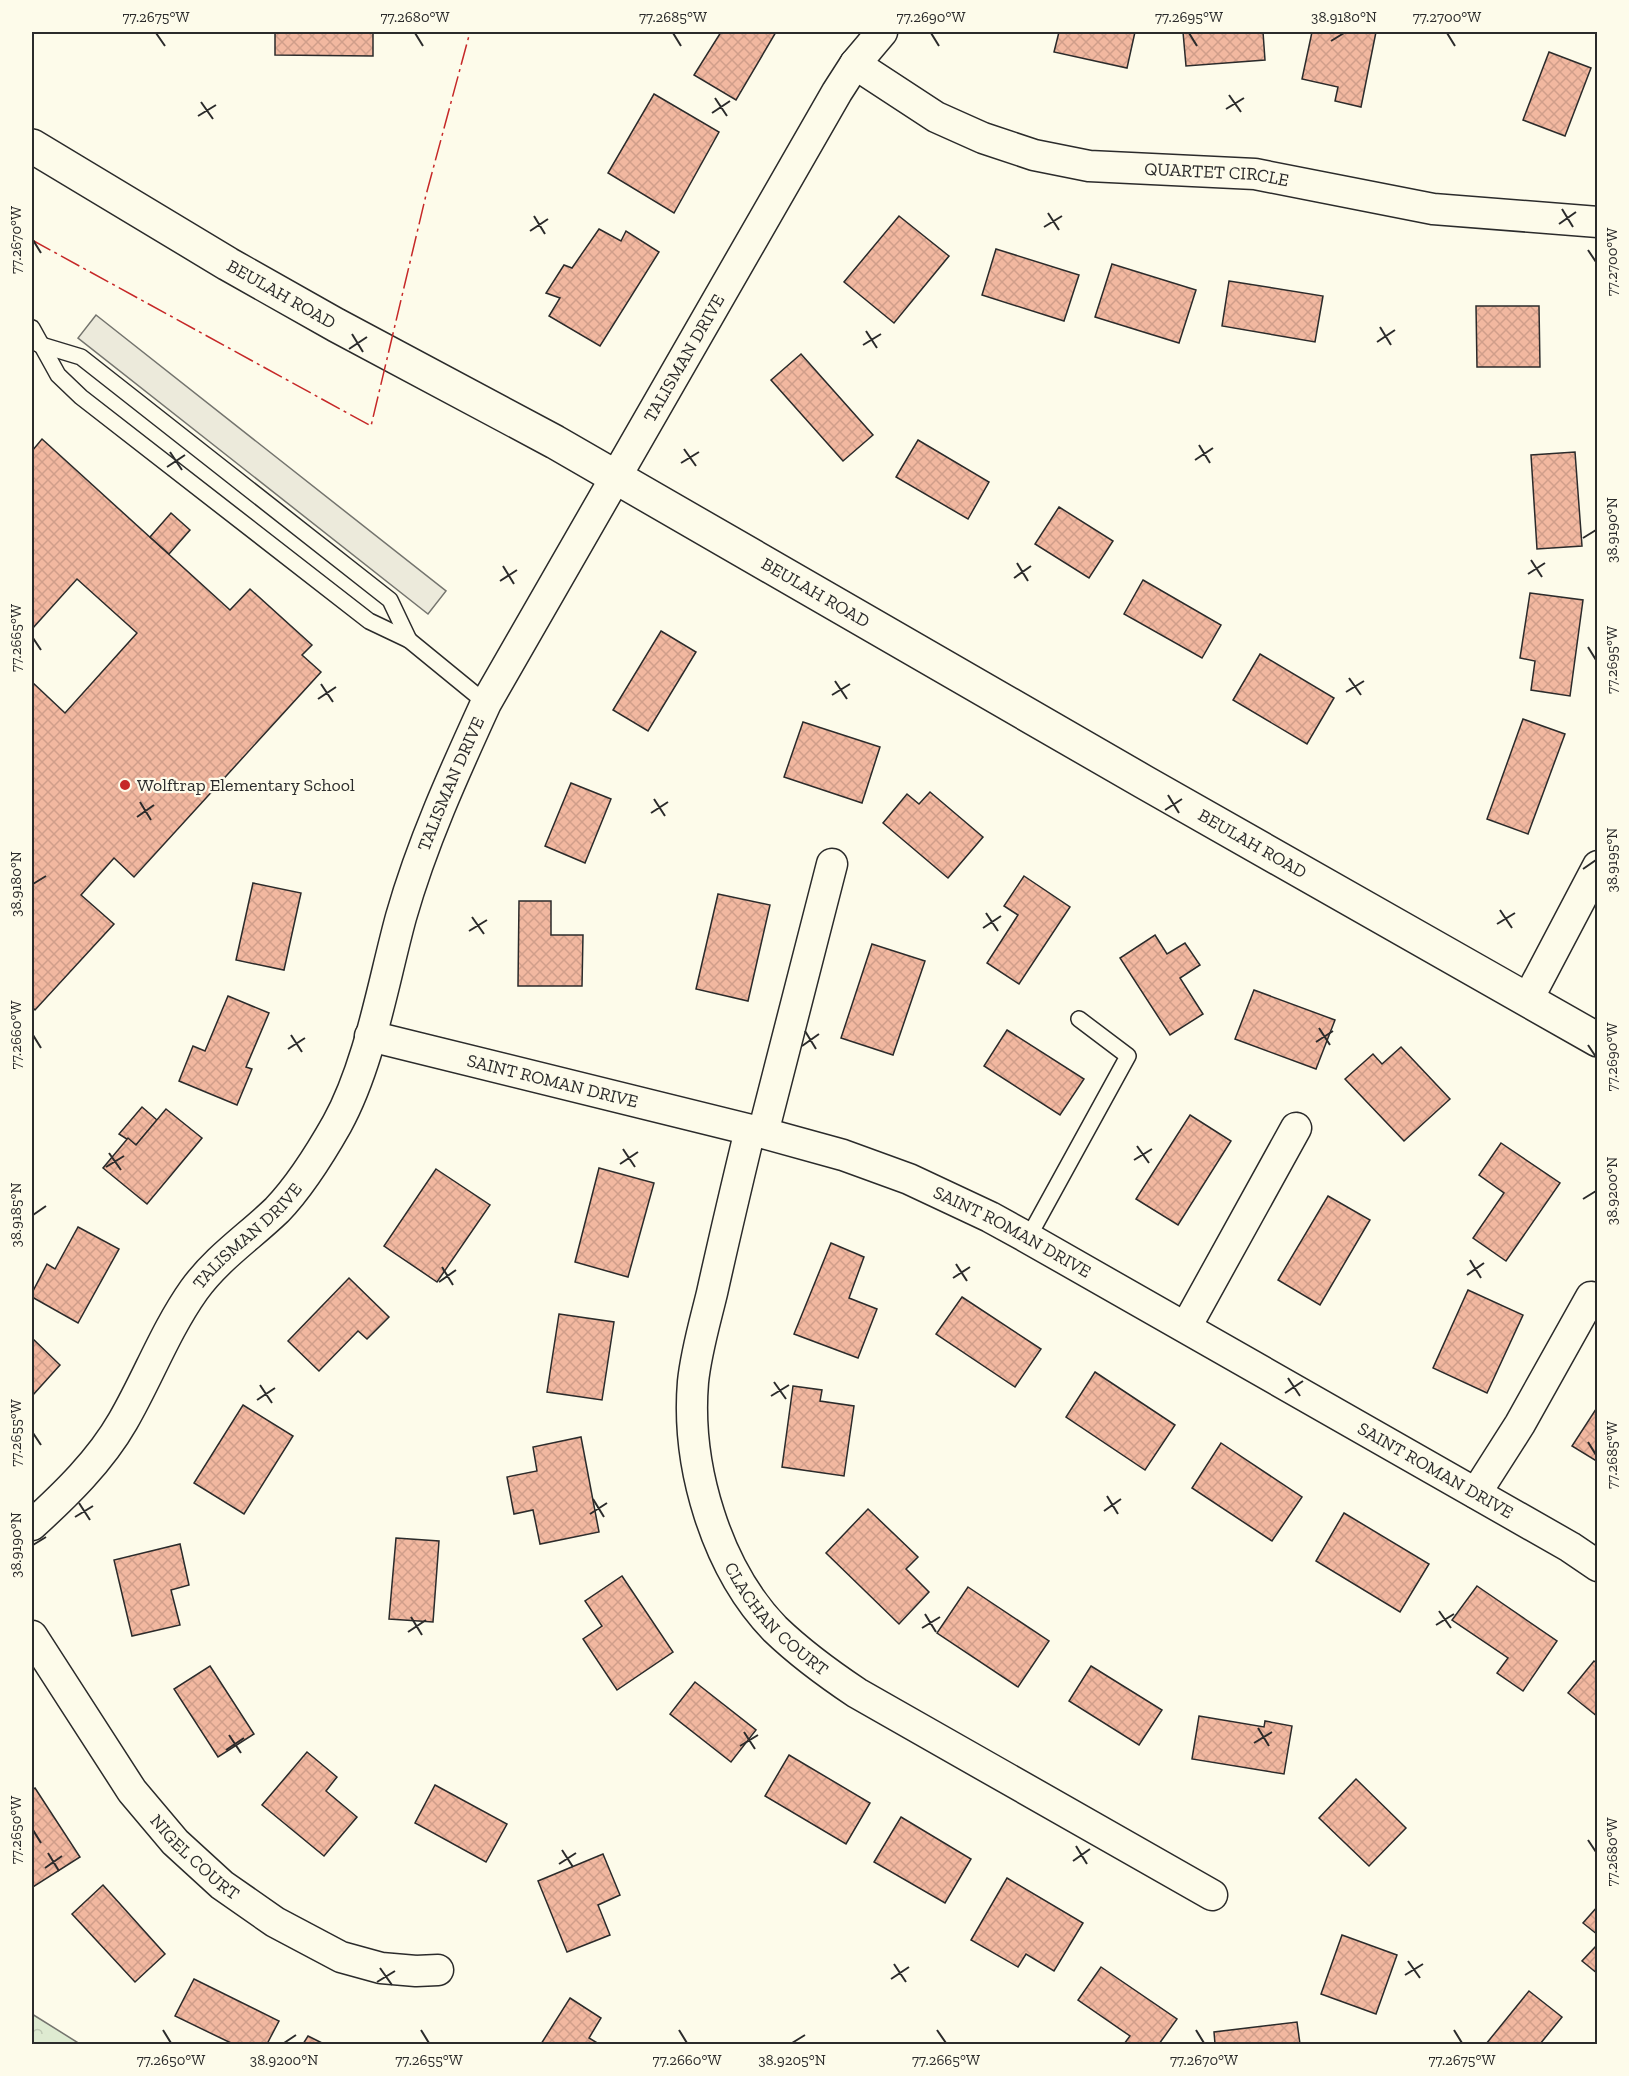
<svg xmlns="http://www.w3.org/2000/svg" width="1629" height="2076" viewBox="0 0 1629 2076" font-family="'Zilla Slab',serif">
  <style>
    .forest { fill: url(#forest-crowns); stroke: #74746e; stroke-width: 1.5 }
    .parking { fill: #eceadb; stroke: #74746e; stroke-width: 1.5 }
    .building { fill: url(#building-cross-hatch); stroke: #2b2b2b; stroke-width: 1.5 }
    .lines { fill: none; stroke-linecap: round; stroke-linejoin: round }
    .service-casing { stroke: #2b2b2b; stroke-width: 18 }
    .minor-casing { stroke: #2b2b2b; stroke-width: 33 }
    .secondary-casing { stroke: #2b2b2b; stroke-width: 36 }
    .service { stroke: #fdfbea; stroke-width: 15 }
    .minor { stroke: #fdfbea; stroke-width: 30 }
    .secondary { stroke: #fdfbea; stroke-width: 33 }
    .power { stroke: #c62828; stroke-width: 1.5; stroke-dasharray: 21 4.5 3 4.5; stroke-linecap: butt }
    .ticks { fill: none; stroke: #2b2b2b; stroke-width: 2 }
    .poi-dot { fill: #c62828; stroke: #fdfbea; stroke-width: 2 }
    .labels { text-anchor: middle; dominant-baseline: central; stroke-width: 4.5; stroke-linejoin: round; paint-order: stroke }
    .street-label { font-size: 18px; fill: #2b2b2b; stroke: #fdfbea }
    .poi-label { font-size: 18px; fill: #2b2b2b; stroke: #fdfbea; text-anchor: start }
    .neatline { fill: none; stroke: #2b2b2b; stroke-width: 2 }
    .ticks-label { font-size: 15px; text-anchor: middle; fill: #2b2b2b }
  </style>
  <defs>
    <pattern id="forest-crowns" width="20" height="18" patternUnits="userSpaceOnUse" patternTransform="scale(1.5)"><rect width="20" height="18" fill="#deebd1"/><path d="M2 6a3 3 0 1 1 6 0M12 15a3 3 0 1 1 6 0" fill="none" stroke="#bfcab4"/></pattern>
    <pattern id="building-cross-hatch" width="8" height="8" patternUnits="userSpaceOnUse" patternTransform="scale(1.5)"><rect width="8" height="8" fill="#f2b8a0"/><path d="M0 0l8 8M0 8l8-8" fill="none" stroke="#d09e8a"/></pattern>
  </defs>
  <rect width="100%" height="100%" fill="#fdfbea"/>
  <!-- forest -->
  <polygon class="forest" points="32,2014 80,2044 32,2044"/>
  <!-- parking -->
  <polygon class="parking" points="96,315 446,591 428,614 78,338"/>
  <!-- building -->
  <g class="building">
    <polygon points="275,32 373,32 373,56 275,55"/>
    <polygon points="721,32 776,32 736,100 694,75"/>
    <polygon points="1059,32 1135,32 1127,68 1054,52"/>
    <polygon points="1183,32 1263,32 1265,60 1186,66"/>
    <polygon points="1312,32 1376,32 1361,107 1335,101 1338,87 1302,79"/>
    <polygon points="1549,52 1591,68 1565,136 1523,120"/>
    <polygon points="654,94 719,132 674,213 608,173"/>
    <polygon points="899,216 949,256 894,323 844,282"/>
    <polygon points="599,229 621,241 626,231 659,252 600,346 549,316 560,298 546,293 564,265 572,268"/>
    <polygon points="996,249 1079,275 1064,321 982,295"/>
    <polygon points="1112,264 1196,290 1179,343 1095,317"/>
    <polygon points="1229,281 1323,296 1315,342 1222,326"/>
    <polygon points="1476,306 1539,306 1540,367 1477,367"/>
    <polygon points="801,354 873,435 843,461 771,380"/>
    <polygon points="42,439 230,610 250,589 312,645 302,655 321,672 134,877 114,858 81,895 114,924 35,1010 32,1007 32,682 65,713 137,633 77,579 32,629 32,451"/>
    <polygon points="918,440 989,482 968,519 896,477"/>
    <polygon points="1575,452 1582,546 1537,549 1531,455"/>
    <polygon points="1059,507 1113,541 1089,578 1035,544"/>
    <polygon points="171,513 190,530 169,554 150,537"/>
    <polygon points="1143,580 1221,625 1202,658 1124,614"/>
    <polygon points="1530,593 1583,600 1570,696 1531,690 1535,661 1520,658"/>
    <polygon points="661,631 696,652 648,731 613,710"/>
    <polygon points="1260,654 1334,698 1307,744 1233,700"/>
    <polygon points="1523,719 1565,734 1528,834 1487,819"/>
    <polygon points="803,722 880,747 862,803 784,777"/>
    <polygon points="571,783 611,799 585,863 545,846"/>
    <polygon points="930,792 983,837 948,878 883,823 907,794 919,804"/>
    <polygon points="1024,876 1070,907 1019,984 987,963 1018,915 1004,906"/>
    <polygon points="253,883 301,893 284,970 236,960"/>
    <polygon points="718,894 770,905 748,1001 696,989"/>
    <polygon points="519,901 551,901 551,935 583,935 582,986 518,986"/>
    <polygon points="1155,935 1167,954 1185,943 1200,965 1180,978 1203,1014 1170,1035 1120,958"/>
    <polygon points="872,944 925,961 893,1055 841,1038"/>
    <polygon points="1254,990 1335,1020 1316,1069 1235,1039"/>
    <polygon points="228,996 269,1013 246,1067 252,1069 237,1105 179,1081 193,1046 205,1051"/>
    <polygon points="1007,1030 1084,1079 1060,1115 984,1066"/>
    <polygon points="1401,1047 1450,1099 1404,1141 1345,1079 1373,1054 1382,1064"/>
    <polygon points="142,1107 157,1120 136,1145 119,1134"/>
    <polygon points="166,1109 202,1138 147,1204 103,1168 128,1138 136,1145"/>
    <polygon points="1190,1115 1231,1141 1178,1225 1136,1199"/>
    <polygon points="1501,1143 1560,1183 1506,1261 1473,1238 1504,1193 1479,1175"/>
    <polygon points="599,1168 654,1183 628,1277 575,1262"/>
    <polygon points="436,1169 490,1205 437,1282 384,1246"/>
    <polygon points="1328,1196 1370,1220 1320,1305 1278,1280"/>
    <polygon points="78,1227 119,1249 78,1323 32,1297 32,1293 47,1264 55,1269"/>
    <polygon points="831,1243 864,1257 849,1298 877,1309 858,1358 794,1334"/>
    <polygon points="349,1278 389,1317 367,1339 358,1331 319,1371 288,1341"/>
    <polygon points="1468,1290 1523,1315 1487,1393 1433,1368"/>
    <polygon points="962,1297 1041,1349 1015,1387 936,1334"/>
    <polygon points="559,1314 614,1322 602,1400 547,1392"/>
    <polygon points="32,1338 60,1365 32,1396"/>
    <polygon points="1095,1372 1175,1425 1145,1470 1066,1417"/>
    <polygon points="793,1386 822,1390 820,1401 854,1406 844,1476 782,1467"/>
    <polygon points="243,1405 293,1436 244,1514 194,1483"/>
    <polygon points="1598,1406 1598,1462 1572,1446"/>
    <polygon points="581,1437 599,1532 540,1544 533,1510 514,1514 507,1477 537,1471 533,1447"/>
    <polygon points="1221,1443 1302,1497 1272,1541 1192,1488"/>
    <polygon points="868,1509 918,1557 906,1569 929,1592 899,1624 826,1553"/>
    <polygon points="1344,1513 1429,1564 1400,1612 1316,1561"/>
    <polygon points="396,1538 439,1541 433,1622 389,1619"/>
    <polygon points="180,1544 189,1585 171,1590 180,1625 132,1636 114,1560"/>
    <polygon points="622,1576 673,1652 617,1690 583,1639 602,1626 585,1601"/>
    <polygon points="1477,1586 1557,1641 1523,1691 1497,1673 1508,1658 1452,1620"/>
    <polygon points="968,1587 1049,1641 1018,1687 937,1633"/>
    <polygon points="1594,1661 1598,1664 1598,1717 1568,1693"/>
    <polygon points="210,1666 254,1734 218,1757 174,1689"/>
    <polygon points="1091,1666 1162,1710 1139,1745 1069,1701"/>
    <polygon points="695,1682 756,1730 731,1762 670,1714"/>
    <polygon points="1199,1716 1264,1727 1265,1721 1292,1726 1284,1774 1192,1759"/>
    <polygon points="307,1752 337,1777 326,1791 357,1817 324,1856 262,1805"/>
    <polygon points="789,1755 870,1803 846,1844 765,1796"/>
    <polygon points="1356,1779 1406,1828 1369,1866 1319,1818"/>
    <polygon points="435,1785 507,1824 486,1862 415,1823"/>
    <polygon points="35,1788 80,1857 33,1887 32,1790"/>
    <polygon points="901,1817 971,1859 945,1903 874,1862"/>
    <polygon points="603,1854 620,1895 598,1905 610,1935 567,1952 538,1881"/>
    <polygon points="1007,1878 1083,1923 1054,1971 1026,1954 1018,1967 971,1940"/>
    <polygon points="103,1885 165,1954 135,1982 72,1914"/>
    <polygon points="1598,1906 1598,1935 1583,1923"/>
    <polygon points="1342,1935 1397,1955 1376,2014 1321,1994"/>
    <polygon points="1598,1944 1598,1974 1582,1961"/>
    <polygon points="1101,1967 1177,2019 1159,2044 1124,2044 1130,2036 1078,2000"/>
    <polygon points="194,1979 279,2021 267,2044 233,2044 175,2016"/>
    <polygon points="1529,1991 1562,2017 1540,2044 1486,2044"/>
    <polygon points="570,1998 601,2018 589,2038 599,2044 541,2044"/>
    <polygon points="1297,2022 1300,2044 1215,2044 1214,2032"/>
    <polygon points="308,2036 324,2044 303,2044"/>
  </g>
  <g class="lines">
    <defs>
      <g id="service">
        <polyline points="32,328 58,375 81,397 369,621 409,640 486,703"/>
        <polyline points="38,344 81,357 390,600 409,640"/>
        <polyline points="1028,1238 1128,1056 1079,1019"/>
      </g>
      <g id="minor">
        <path id="s1" d="M 855,64 L 936,117 L 983,138 L 1034,155 L 1089,166 L 1255,174 L 1433,209 L 1598,222"/>
        <polyline points="1528,999 1598,866"/>
        <path id="s2" d="M 370,1036 L 763,1133 L 843,1155 L 909,1179 L 990,1217 L 1028,1238 L 1570,1547 L 1598,1566"/>
        <path id="s3" d="M 750,1130 C 737,1184 724,1239 712,1293 C 705,1322 696,1352 693,1382 C 686,1466 716,1568 775,1629 C 801,1654 827,1673 857,1693 L 1212,1895"/>
        <polyline points="763,1133 832,864"/>
        <polyline points="1186,1327 1296,1128"/>
        <polyline points="1476,1493 1520,1424 1591,1297"/>
        <path id="s4" d="M 32,1525 C 66,1494 100,1461 123,1421 C 148,1378 165,1331 194,1290 C 217,1258 249,1237 277,1210 C 301,1185 320,1154 337,1124 C 370,1064 383,983 401,917 C 422,843 454,773 486,703 L 837,92 L 855,64 L 882,32"/>
        <path id="s5" d="M 32,1636 L 132,1791 L 175,1842 L 222,1885 L 275,1922 L 341,1957 L 381,1968 L 416,1971 L 438,1970"/>
      </g>
      <g id="secondary">
        <path id="s6" d="M 32,146 L 228,264 L 336,325 L 555,442 L 1144,782 L 1598,1040"/>
      </g>
    </defs>
    <!-- service casing -->
    <use href="#service" class="service-casing"/>
    <!-- minor casing -->
    <use href="#minor" class="minor-casing"/>
    <!-- secondary casing -->
    <use href="#secondary" class="secondary-casing"/>
    <!-- service -->
    <use href="#service" class="service"/>
    <!-- minor -->
    <use href="#minor" class="minor"/>
    <!-- secondary -->
    <use href="#secondary" class="secondary"/>
    <!-- power -->
    <polyline class="power" points="32,240 371,426 426,195 470,32"/>
  </g>
  <!-- ticks -->
  <path class="ticks" d="M 156,33 L 165,46M 415,33 L 423,46M 673,33 L 681,46M 931,33 L 939,46M 1189,33 L 1197,46M 1447,33 L 1455,46M 1331,41 L 1344,33M 1229,95 L 1241,112M 715,98 L 727,116M 201,102 L 213,119M 1226,109 L 1244,98M 712,113 L 730,101M 198,116 L 216,105M 1562,209 L 1573,227M 1048,213 L 1059,230M 534,216 L 545,234M 1559,224 L 1576,212M 1044,227 L 1062,216M 530,231 L 548,219M 33,240 L 41,253M 1588,250 L 1596,262M 1380,327 L 1391,345M 866,331 L 877,348M 352,334 L 363,352M 1377,342 L 1395,330M 863,345 L 881,334M 349,349 L 367,337M 1199,445 L 1210,463M 684,449 L 696,466M 170,452 L 182,470M 1195,460 L 1213,448M 681,463 L 699,452M 167,467 L 185,455M 1583,538 L 1596,530M 1531,560 L 1542,577M 1017,563 L 1028,581M 503,566 L 514,584M 1528,574 L 1545,563M 1014,578 L 1031,566M 500,581 L 517,570M 33,638 L 41,650M 1588,647 L 1596,660M 1349,678 L 1361,695M 835,681 L 847,699M 321,684 L 333,702M 1346,692 L 1364,681M 832,695 L 850,684M 318,699 L 336,687M 1168,795 L 1179,813M 654,799 L 665,816M 140,802 L 151,820M 1165,810 L 1182,799M 651,813 L 668,802M 137,817 L 154,805M 1583,869 L 1596,860M 33,884 L 46,876M 1500,910 L 1512,928M 986,913 L 998,931M 472,917 L 484,934M 1497,924 L 1515,913M 983,928 L 1001,916M 469,931 L 487,920M 1319,1028 L 1330,1045M 805,1031 L 816,1049M 33,1035 L 41,1048M 291,1035 L 302,1052M 1316,1042 L 1333,1031M 1588,1045 L 1596,1057M 802,1046 L 819,1034M 288,1049 L 305,1038M 1137,1146 L 1149,1163M 623,1149 L 635,1167M 109,1153 L 121,1170M 1134,1160 L 1152,1149M 620,1164 L 638,1152M 106,1167 L 124,1156M 1583,1199 L 1596,1191M 33,1215 L 46,1206M 1470,1260 L 1481,1278M 956,1264 L 967,1281M 442,1267 L 453,1285M 1467,1275 L 1484,1263M 953,1278 L 970,1267M 439,1282 L 456,1270M 1288,1378 L 1300,1396M 774,1382 L 786,1399M 260,1385 L 272,1403M 1285,1393 L 1303,1381M 771,1396 L 789,1385M 257,1400 L 275,1388M 33,1433 L 41,1445M 1588,1442 L 1596,1455M 1107,1496 L 1118,1514M 593,1499 L 604,1517M 79,1503 L 90,1520M 1104,1511 L 1121,1499M 590,1514 L 607,1503M 75,1517 L 93,1506M 33,1545 L 46,1537M 1439,1611 L 1451,1628M 925,1614 L 936,1632M 411,1617 L 422,1635M 1436,1625 L 1454,1614M 922,1628 L 940,1617M 408,1632 L 426,1620M 1258,1728 L 1269,1746M 744,1732 L 755,1749M 229,1735 L 241,1753M 1254,1743 L 1272,1732M 740,1746 L 758,1735M 226,1750 L 244,1738M 33,1830 L 41,1843M 1588,1840 L 1596,1852M 1076,1846 L 1087,1864M 562,1850 L 573,1867M 48,1853 L 59,1871M 1073,1861 L 1090,1849M 559,1864 L 576,1853M 45,1868 L 62,1856M 1408,1961 L 1420,1978M 894,1964 L 906,1982M 380,1968 L 392,1985M 1405,1975 L 1423,1964M 891,1979 L 909,1967M 377,1982 L 395,1971M 163,2030 L 171,2043M 421,2030 L 429,2043M 679,2030 L 687,2043M 937,2030 L 946,2043M 1196,2030 L 1204,2043M 1454,2030 L 1462,2043M 284,2043 L 296,2035M 792,2043 L 805,2035"/>
  <!-- markers -->
  <circle class="poi-dot" cx="125" cy="785" r="6"/>
  <g class="labels">
    <!-- street labels -->
    <g class="street-label">
      <text stroke="none"><textPath href="#s1" startOffset="386">QUARTET CIRCLE</textPath></text>
      <text stroke="none"><textPath href="#s6" startOffset="290">BEULAH ROAD</textPath></text>
      <text stroke="none"><textPath href="#s4" startOffset="1354">TALISMAN DRIVE</textPath></text>
      <text stroke="none"><textPath href="#s6" startOffset="902">BEULAH ROAD</textPath></text>
      <text stroke="none"><textPath href="#s4" startOffset="868">TALISMAN DRIVE</textPath></text>
      <text stroke="none"><textPath href="#s6" startOffset="1406">BEULAH ROAD</textPath></text>
      <text stroke="none"><textPath href="#s2" startOffset="188">SAINT ROMAN DRIVE</textPath></text>
      <text stroke="none"><textPath href="#s2" startOffset="674">SAINT ROMAN DRIVE</textPath></text>
      <text stroke="none"><textPath href="#s4" startOffset="364">TALISMAN DRIVE</textPath></text>
      <text stroke="none"><textPath href="#s2" startOffset="1160">SAINT ROMAN DRIVE</textPath></text>
      <text stroke="none"><textPath href="#s3" startOffset="519">CLACHAN COURT</textPath></text>
      <text stroke="none"><textPath href="#s5" startOffset="276">NIGEL COURT</textPath></text>
    </g>
    <!-- poi labels -->
    <g class="poi-label">
      <text x="137" y="785">Wolftrap Elementary School</text>
    </g>
  </g>
  <!-- border -->
  <rect width="1629" height="2076" fill="none" stroke="#fdfbea" stroke-width="66"/>
  <rect x="33" y="33" width="1563" height="2010" class="neatline"/>
  <g class="ticks-label">
    <text x="156" y="22">77.2675°W</text>
    <text x="415" y="22">77.2680°W</text>
    <text x="673" y="22">77.2685°W</text>
    <text x="931" y="22">77.2690°W</text>
    <text x="1189" y="22">77.2695°W</text>
    <text x="1344" y="22">38.9180°N</text>
    <text x="1447" y="22">77.2700°W</text>
    <text transform="translate(16 240) rotate(-90)" y="5">77.2670°W</text>
    <text transform="translate(1612 262) rotate(-90)" y="5">77.2700°W</text>
    <text transform="translate(1612 530) rotate(-90)" y="5">38.9190°N</text>
    <text transform="translate(16 638) rotate(-90)" y="5">77.2665°W</text>
    <text transform="translate(1612 660) rotate(-90)" y="5">77.2695°W</text>
    <text transform="translate(1612 860) rotate(-90)" y="5">38.9195°N</text>
    <text transform="translate(16 884) rotate(-90)" y="5">38.9180°N</text>
    <text transform="translate(16 1035) rotate(-90)" y="5">77.2660°W</text>
    <text transform="translate(1612 1057) rotate(-90)" y="5">77.2690°W</text>
    <text transform="translate(1612 1191) rotate(-90)" y="5">38.9200°N</text>
    <text transform="translate(16 1215) rotate(-90)" y="5">38.9185°N</text>
    <text transform="translate(16 1433) rotate(-90)" y="5">77.2655°W</text>
    <text transform="translate(1612 1455) rotate(-90)" y="5">77.2685°W</text>
    <text transform="translate(16 1545) rotate(-90)" y="5">38.9190°N</text>
    <text transform="translate(16 1830) rotate(-90)" y="5">77.2650°W</text>
    <text transform="translate(1612 1852) rotate(-90)" y="5">77.2680°W</text>
    <text x="171" y="2065">77.2650°W</text>
    <text x="284" y="2065">38.9200°N</text>
    <text x="429" y="2065">77.2655°W</text>
    <text x="687" y="2065">77.2660°W</text>
    <text x="792" y="2065">38.9205°N</text>
    <text x="946" y="2065">77.2665°W</text>
    <text x="1204" y="2065">77.2670°W</text>
    <text x="1462" y="2065">77.2675°W</text>
  </g>
</svg>
